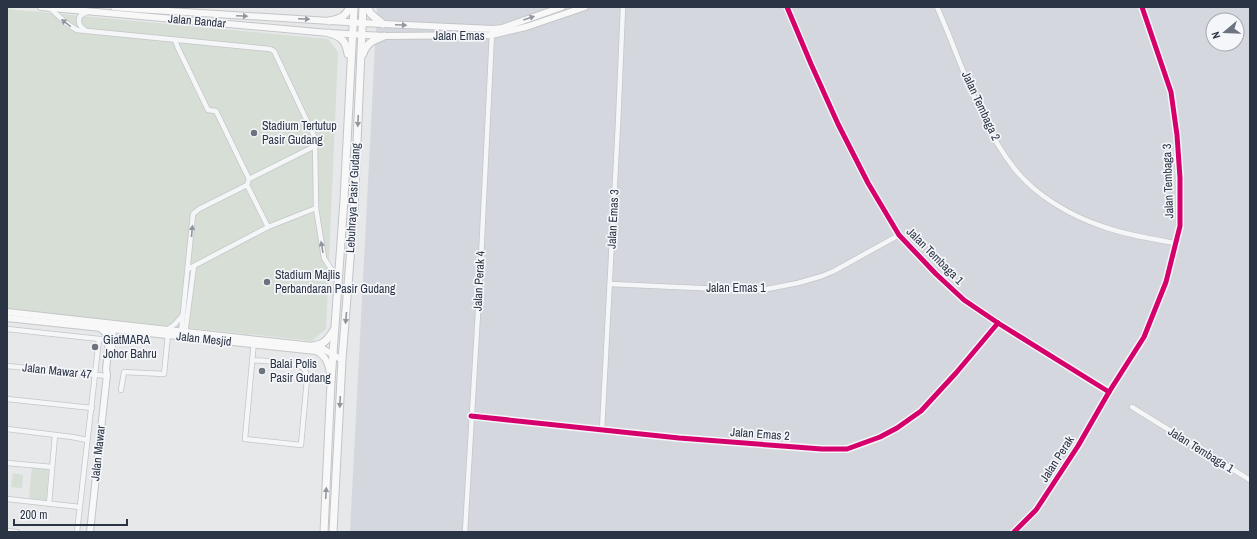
<svg xmlns="http://www.w3.org/2000/svg" width="1257" height="539" viewBox="0 0 1257 539" font-family="'Archivo Narrow',sans-serif">
  <style>
    .built { fill: #d4d7dd; fill-rule: evenodd }
    .green { fill: #d6ded6 }
    .lines { fill: none; stroke-linecap: round; stroke-linejoin: round }
    .street-casing { stroke: #c4c6c8; stroke-width: 6 }
    .secondary-casing { stroke: #c4c6c8; stroke-width: 8 }
    .primary-casing { stroke: #c2c5c8; stroke-width: 9 }
    .street { stroke: #f5f6f7; stroke-width: 4.5 }
    .secondary { stroke: #f8f8f8; stroke-width: 6 }
    .primary { stroke: #f8f8f8; stroke-width: 7 }
    .cycleway-casing { stroke: #f4f6f9; stroke-width: 8 }
    .cycleway { stroke: #d6006c; stroke-width: 5 }
    .oneway { fill: #92969e }
    .oneway2 { fill: #90959e }
    .poi-dot { fill: #6c737f; stroke: #f4f6f9; stroke-width: 1.5 }
    .labels { text-anchor: middle; dominant-baseline: central; stroke-width: 3.5; stroke-linejoin: round; paint-order: stroke }
    .street-label { font-size: 12px; fill: #2b3445; stroke: #f4f6f9 }
    .poi-label { font-size: 12px; fill: #2b3445; stroke: #f4f6f9; text-anchor: start }
  </style>
  <rect width="100%" height="100%" fill="#e6e8ea"/>
  <!-- built -->
  <path class="built" d="M 377,7 L 1250,7 L 1250,532 L 350,532 ZM 1213,20 L 1237,20 L 1237,44 L 1213,44 Z"/>
  <!-- green -->
  <g class="green">
    <polygon points="7,9 328,39 338,52 326,329 312,341 250,334 247,336 246,334 7,309"/>
    <polygon points="32,466 49,469 46,501 29,498"/>
    <polygon points="13,473 23,475 22,488 11,487"/>
  </g>
  <g class="lines">
    <defs>
      <g id="street">
        <path d="M 937,7 C 961,60 978,122 1014,168 C 1036,196 1071,216 1104,227 C 1127,235 1152,239 1175,243"/>
        <polyline points="50,8 66,23 77,30 270,49 274,51 315,138 316,208 324,258 338,280"/>
        <path d="M 86,31 C 80,26 77,23 80,16 L 87,12"/>
        <polyline points="175,40 178,48 208,110 216,111 249,179 247,185 268,227"/>
        <polyline points="249,179 315,146"/>
        <polyline points="188,269 268,227 316,208"/>
        <polyline points="610,284 743,290 767,289 798,283 822,276 834,271 899,235"/>
        <polyline points="7,329 109,340"/>
        <polyline points="167,330 175,324 183,315"/>
        <polyline points="181,333 193,214 199,209 247,185"/>
        <polyline points="185,334 194,266"/>
        <path d="M 252,360 C 262,361 296,362 303,368 C 306,371 307,375 307,379 L 301,445 L 245,439 L 254,341"/>
        <polyline points="7,366 107,376"/>
        <polyline points="121,390 124,372 164,374 168,334"/>
        <polyline points="7,399 92,408"/>
        <polyline points="1132,407 1250,480"/>
        <polyline points="471,416 679,438 822,449 847,449 880,437 897,428 921,411 956,373 998,323"/>
        <polyline points="7,429 72,437 87,440"/>
        <polyline points="602,430 618,124 623,7"/>
        <polyline points="7,463 52,467"/>
        <polyline points="7,499 80,507"/>
        <polyline points="49,504 55,435"/>
        <polyline points="7,531 17,532"/>
        <polyline points="77,532 99,339"/>
        <polyline points="465,532 480,279 492,33"/>
        <polyline points="1014,532 1036,510 1078,446 1109,392 1144,337 1166,282 1180,226 1180,178 1177,135 1171,92 1142,7"/>
      </g>
      <g id="secondary">
        <polyline points="41,7 329,33 384,36 492,35 526,27 585,7"/>
        <polyline points="114,7 137,9 362,23 493,29 502,28 562,7"/>
        <polyline points="787,7 811,64 838,124 868,183 899,235 936,274 964,300 998,323 1109,392"/>
        <polyline points="7,312 313,346 320,347 342,360"/>
        <path d="M 7,318 L 316,351 C 326,356 328,363 330,373"/>
        <polyline points="112,347 113,326"/>
        <polyline points="90,532 107,374 106,370 109,340 108,335 100,328"/>
      </g>
      <g id="primary">
        <polyline points="367,7 371,14 383,24"/>
        <path d="M 329,21 C 340,19 345,17 350,7"/>
        <path d="M 329,33 C 341,36 346,41 348,54"/>
        <path d="M 363,54 C 366,43 374,40 384,36"/>
        <path d="M 313,346 C 325,344 327,340 334,330"/>
        <polyline points="324,532 331,382 344,200 354,7"/>
        <polyline points="333,532 342,360 354,209 363,7"/>
      </g>
    </defs>
    <!-- street casing -->
    <use href="#street" class="street-casing"/>
    <!-- secondary casing -->
    <use href="#secondary" class="secondary-casing"/>
    <!-- primary casing -->
    <use href="#primary" class="primary-casing"/>
    <!-- street -->
    <use href="#street" class="street"/>
    <!-- secondary -->
    <use href="#secondary" class="secondary"/>
    <!-- primary -->
    <use href="#primary" class="primary"/>
    <defs>
      <g id="cycleway">
        <polyline points="787,7 811,64 838,124 868,183 899,235 936,274 964,300 998,323 1109,392"/>
        <polyline points="471,416 679,438 822,449 847,449 880,437 897,428 921,411 956,373 998,323"/>
        <polyline points="1014,532 1036,510 1078,446 1109,392 1144,337 1166,282 1180,226 1180,178 1177,135 1171,92 1142,7"/>
      </g>
    </defs>
    <!-- cycleway casing -->
    <use href="#cycleway" class="cycleway-casing"/>
    <!-- cycleway -->
    <use href="#cycleway" class="cycleway"/>
  </g>
  <!-- one-way arrows -->
  <defs><path id="oneway-solid" d="M-6-.8H1V-3.2L6.5 0L1 3.2V.8H-6Z"/></defs>
  <g class="oneway">
    <use href="#oneway-solid" transform="translate(242 16) rotate(3)"/>
    <use href="#oneway-solid" transform="translate(529 18) rotate(-19)"/>
    <use href="#oneway-solid" transform="translate(304 19) rotate(3)"/>
    <use href="#oneway-solid" transform="translate(401 25) rotate(2)"/>
    <use href="#oneway-solid" transform="translate(358 121) rotate(93)"/>
    <use href="#oneway-solid" transform="translate(346 318) rotate(95)"/>
    <use href="#oneway-solid" transform="translate(340 402) rotate(93)"/>
    <use href="#oneway-solid" transform="translate(326 493) rotate(-87)"/>
  </g>
  <g class="oneway2">
    <use href="#oneway-solid" transform="translate(66 23) rotate(-142)"/>
    <use href="#oneway-solid" transform="translate(192 231) rotate(-85)"/>
    <use href="#oneway-solid" transform="translate(322 247) rotate(-100)"/>
  </g>
  <!-- markers -->
  <g class="poi-dot">
    <circle cx="254" cy="133" r="4"/>
    <circle cx="267" cy="282" r="4"/>
    <circle cx="95" cy="347" r="4"/>
    <circle cx="262" cy="371" r="4"/>
  </g>
  <g class="labels">
    <!-- street labels -->
    <g class="street-label">
      <text transform="translate(197 21) rotate(5)">Jalan Bandar</text>
      <text x="459" y="36">Jalan Emas</text>
      <text transform="translate(981 106) rotate(65)">Jalan Tembaga 2</text>
      <text transform="translate(1168 181) rotate(-92)">Jalan Tembaga 3</text>
      <text transform="translate(353 198) rotate(-87)">Lebuhraya Pasir Gudang</text>
      <text transform="translate(613 219) rotate(-87)">Jalan Emas 3</text>
      <text transform="translate(935 256) rotate(45)">Jalan Tembaga 1</text>
      <text transform="translate(479 281) rotate(-87)">Jalan Perak 4</text>
      <text x="736" y="288">Jalan Emas 1</text>
      <text transform="translate(204 339) rotate(6)">Jalan Mesjid</text>
      <text transform="translate(57 371) rotate(6)">Jalan Mawar 47</text>
      <text transform="translate(760 434) rotate(4)">Jalan Emas 2</text>
      <text transform="translate(1201 450) rotate(32)">Jalan Tembaga 1</text>
      <text transform="translate(98 453) rotate(-84)">Jalan Mawar</text>
      <text transform="translate(1057 459) rotate(-57)">Jalan Perak</text>
    </g>
    <!-- poi labels -->
    <g class="poi-label">
      <text x="262" y="126">Stadium Tertutup<tspan x="262" dy="14">Pasir Gudang</tspan></text>
      <text x="275" y="275">Stadium Majlis<tspan x="275" dy="14">Perbandaran Pasir Gudang</tspan></text>
      <text x="103" y="340">GiatMARA<tspan x="103" dy="14">Johor Bahru</tspan></text>
      <text x="270" y="364">Balai Polis<tspan x="270" dy="14">Pasir Gudang</tspan></text>
    </g>
  </g>
  <!-- border -->
  <rect width="1257" height="539" fill="none" stroke="#2b3445" stroke-width="16"/>
  <!-- north arrow -->
  <g transform="translate(1225 32) rotate(251)"><circle r="19" fill="#f4f6f9" stroke="#a4a8b1"/>
  <path d="M0-3L7 15L0 10L-7 15Z" fill="#6c737f"/>
  <text y="-6" font-size="11" font-weight="bold" text-anchor="middle" fill="#2b3445">N</text>
  </g>
  <!-- scale -->
  <path d="M14 519v6h113v-6" fill="none" stroke="#2b3445" stroke-width="2"/>
  <text x="20" y="519" font-size="12" fill="#2b3445" stroke="#f4f6f9" stroke-width="3" paint-order="stroke">200 m</text>
</svg>
